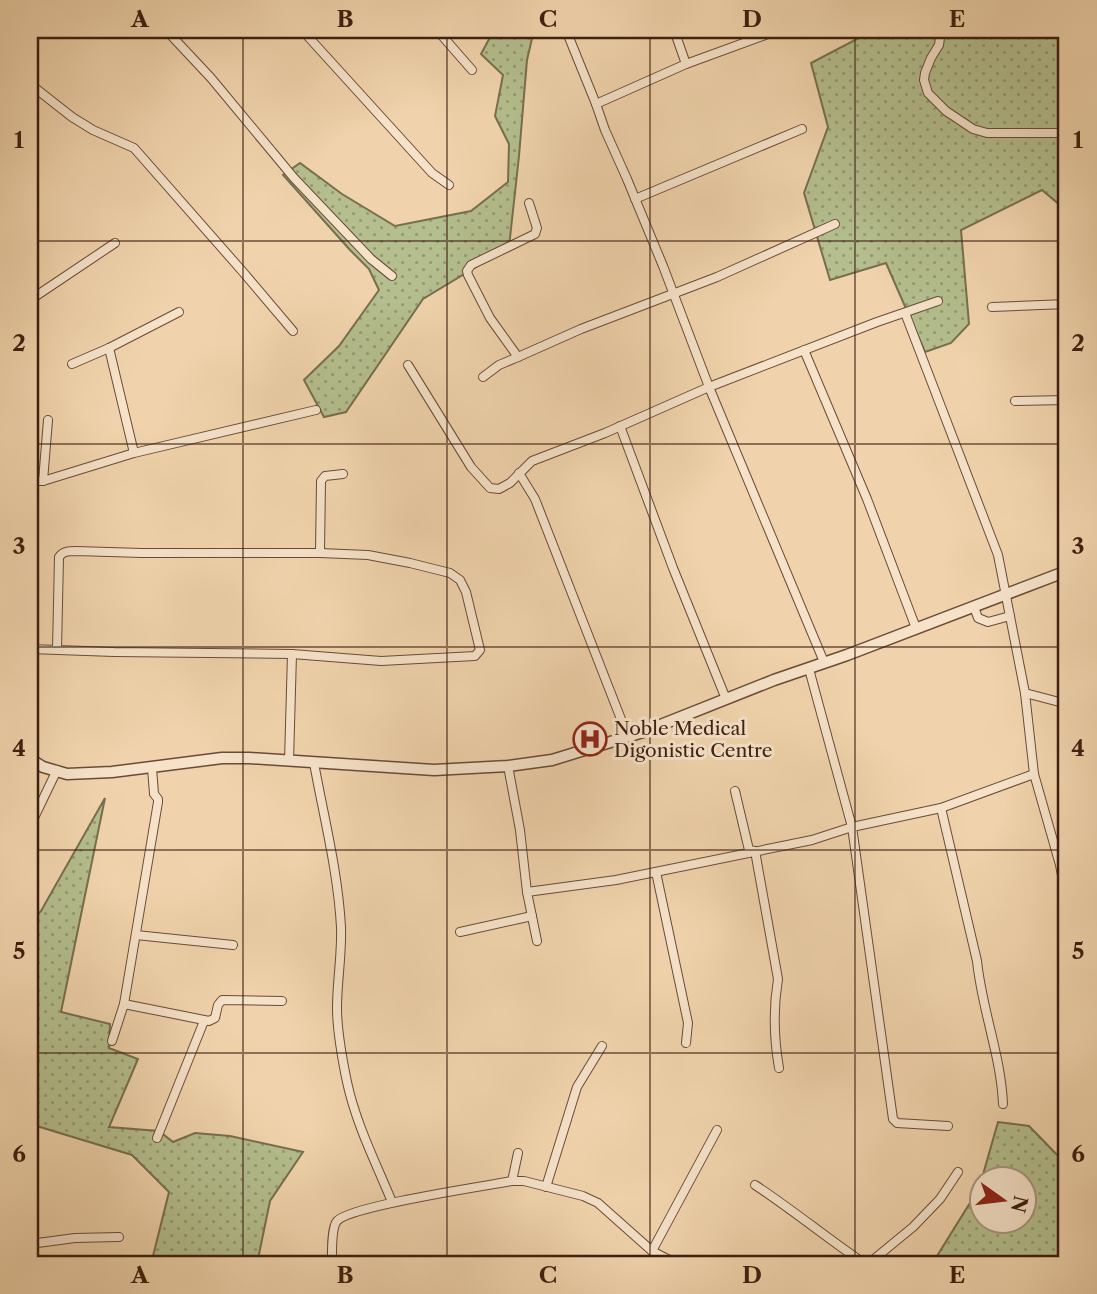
<svg xmlns="http://www.w3.org/2000/svg" width="1097" height="1294" viewBox="0 0 1097 1294" font-family="'Libre Caslon Text',serif">
  <style>
    .grass { fill: url(#grass-dots); stroke: #786e4e; stroke-width: 2 }
    .lines { fill: none; stroke-linecap: round; stroke-linejoin: round }
    .minor-casing { stroke: #6a4b36; stroke-width: 10 }
    .tertiary-casing { stroke: #6a4b36; stroke-width: 13 }
    .minor { stroke: #f5e2c9; stroke-width: 8 }
    .tertiary { stroke: #f5e2c9; stroke-width: 10 }
    .grid { fill: none; stroke: #3d1e0f; stroke-width: 2; stroke-opacity: 0.55 }
    .labels { text-anchor: middle; dominant-baseline: central; stroke-width: 6; stroke-linejoin: round; paint-order: stroke }
    .poi-label { font-size: 19px; fill: #3d1e0f; stroke: #f5e2c9; text-anchor: start }
    .neatline { fill: none; stroke: #3d1e0f; stroke-width: 2.5 }
    .grid-label { font-size: 23px; text-anchor: middle; font-weight: bold; fill: #3d1e0f }
  </style>
  <defs>
    <pattern id="grass-dots" width="8" height="8" patternUnits="userSpaceOnUse" patternTransform="scale(1.75)"><rect width="8" height="8" fill="#b4be8e"/><path d="M2 2h.1M6 6h.1" fill="none" stroke="#949a72" stroke-width="1.8" stroke-linecap="round"/></pattern>
  </defs>
  <rect width="100%" height="100%" fill="#f0d3ac"/>
  <filter id="stains"><feTurbulence type="fractalNoise" baseFrequency=".00286" numOctaves="4"/><feColorMatrix values="0 0 0 0 .2 0 0 0 0 .09 0 0 0 0 .02 0 0 0 .5 -.17"/></filter>
  <radialGradient id="worn" r=".72"><stop offset=".6" stop-color="#630" stop-opacity="0"/><stop offset="1" stop-color="#630" stop-opacity=".3"/></radialGradient>
  <!-- grass -->
  <g class="grass">
    <polygon points="494,30 534,30 527,60 519,156 509,247 423,299 346,412 324,417 304,380 339,346 379,290 369,269 350,250 283,175 300,163 342,194 395,226 471,211 508,182 509,144 495,116 503,75 481,54"/>
    <polygon points="874,30 1067,30 1067,211 1042,190 961,230 969,324 951,343 925,352 886,263 830,280 804,193 828,127 811,63"/>
    <polygon points="105,798 61,1012 110,1024 109,1048 138,1059 109,1127 159,1131 173,1142 195,1133 230,1136 303,1152 270,1201 257,1264 151,1264 169,1192 132,1155 30,1124 30,923 41,911"/>
    <polygon points="998,1122 1029,1126 1067,1165 1067,1264 932,1264 978,1190 981,1180 982,1220 1024,1220 1024,1178 982,1178"/>
  </g>
  <g class="lines">
    <defs>
      <g id="minor">
        <polyline points="166,30 211,78 294,178 371,259 392,276"/>
        <polyline points="302,30 432,173 449,185"/>
        <polyline points="437,30 472,70"/>
        <polyline points="566,30 596,104 605,130 627,179 663,266 709,387 824,662"/>
        <polyline points="674,30 686,64"/>
        <polyline points="941,30 939,45 931,58 925,73 924,80 928,93 946,111 973,129 987,133 1067,133"/>
        <polyline points="30,84 72,117 93,130 134,148 243,272 293,331"/>
        <polyline points="596,104 686,64 779,30"/>
        <polyline points="635,199 802,129"/>
        <polyline points="30,300 115,243"/>
        <polyline points="992,307 1067,304"/>
        <polyline points="905,313 998,555 1025,693 1034,774 1060,865 1067,900"/>
        <polyline points="109,348 134,453"/>
        <polyline points="804,350 867,499 916,628"/>
        <polyline points="518,357 581,329 717,277 835,224"/>
        <polyline points="72,364 109,348 179,312"/>
        <polyline points="408,365 471,467 490,488 499,489 510,483 532,461 605,433 709,387 877,322 938,301"/>
        <polyline points="483,377 499,365 518,357 490,318 468,275 467,271 471,265 535,234 537,228 529,203"/>
        <polyline points="1015,401 1067,400"/>
        <polyline points="620,426 673,568 726,699"/>
        <polyline points="519,473 535,499 628,737"/>
        <polyline points="30,481 43,481 134,453 316,410"/>
        <polyline points="43,481 48,420"/>
        <polyline points="320,553 321,481 325,476 343,474"/>
        <polyline points="974,607 978,618 988,622 1010,616"/>
        <path d="M 30,649 L 114,652 L 292,654 L 381,661 L 475,656 L 480,650 L 466,592 L 460,580 L 450,573 L 410,563 L 368,555 L 320,553 L 142,553 L 76,551 C 69,551 63,551 59,557 L 57,650"/>
        <polyline points="809,669 852,827 893,1119 897,1123 948,1126"/>
        <polyline points="1025,693 1067,704"/>
        <polyline points="289,761 292,654"/>
        <path d="M 314,763 C 324,818 338,872 341,927 C 342,955 337,981 337,1008 C 337,1032 342,1058 347,1082 C 356,1124 376,1163 392,1202"/>
        <polyline points="508,766 520,830 527,892 537,941"/>
        <path d="M 735,791 L 749,850 L 755,851 L 778,979 C 773,1009 774,1039 779,1068"/>
        <path d="M 941,808 L 977,961 C 982,1010 1001,1056 1003,1104"/>
        <polyline points="30,826 57,770"/>
        <polyline points="656,872 688,1023 686,1043"/>
        <polyline points="527,892 616,880 812,840 852,827 941,808 1034,774"/>
        <polyline points="460,932 532,916"/>
        <polyline points="136,935 233,945"/>
        <polyline points="124,1004 209,1021 215,1018 218,1005 222,1000 282,1001"/>
        <polyline points="112,1041 124,1004 158,802 158,799 154,794 152,768"/>
        <polyline points="157,1138 204,1021"/>
        <polyline points="512,1181 518,1153"/>
        <path d="M 755,1185 C 793,1210 828,1239 865,1264"/>
        <polyline points="546,1187 577,1087 602,1046"/>
        <polyline points="30,1244 75,1238 119,1237"/>
        <polyline points="652,1251 717,1130"/>
        <path d="M 332,1264 C 332,1255 331,1228 337,1221 C 350,1206 485,1186 512,1181 L 524,1181 L 583,1196 L 598,1203 L 652,1251 L 677,1264"/>
        <polyline points="868,1264 913,1227 940,1199 958,1172"/>
      </g>
      <polyline id="tertiary" points="30,759 43,767 67,774 112,772 222,758 249,758 434,770 508,766 552,760 643,732 774,680 847,655 1067,571"/>
    </defs>
    <!-- minor casing -->
    <use href="#minor" class="minor-casing"/>
    <!-- tertiary casing -->
    <use href="#tertiary" class="tertiary-casing"/>
    <!-- minor -->
    <use href="#minor" class="minor"/>
    <!-- tertiary -->
    <use href="#tertiary" class="tertiary"/>
  </g>
  <!-- grid -->
  <path class="grid" d="M 243,30 L 243,1264M 447,30 L 447,1264M 650,30 L 650,1264M 855,30 L 855,1264M 30,241 L 1067,241M 30,444 L 1067,444M 30,647 L 1067,647M 30,850 L 1067,850M 30,1053 L 1067,1053"/>
  <!-- icons -->
  <defs>
    <symbol id="hospital-ring" viewBox="-11 -11 22 22"><circle r="9.5" fill="#f5e2c9" stroke="#8f2418" stroke-width="1.5"/><path d="M-5-5h3v3.5h4V-5h3V5h-3V1.5h-4V5h-3Z" fill="#8f2418"/></symbol>
  </defs>
  <g fill-rule="evenodd">
    <use href="#hospital-ring" x="571" y="720" width="38" height="38"/>
  </g>
  <g class="labels">
    <!-- poi labels -->
    <g class="poi-label">
      <text x="614" y="728">Noble Medical<tspan x="614" dy="22">Digonistic Centre</tspan></text>
    </g>
  </g>
  <!-- margin -->
  <rect width="1097" height="1294" fill="none" stroke="#f0d3ac" stroke-width="77"/>
  <!-- north arrow -->
  <g transform="translate(1003 1200) rotate(104)"><circle r="33" fill="#f5e2c9" stroke="#ab947f" stroke-width="2"/>
  <path d="M0-5L12 26L0 18L-12 26Z" fill="#8f2418"/>
  <text y="-10" font-size="19" font-weight="bold" text-anchor="middle" fill="#3d1e0f">N</text>
  </g>
  <rect x="38" y="38" width="1020" height="1218" class="neatline"/>
  <g class="grid-label">
    <text x="140" y="27">A</text>
    <text x="345" y="27">B</text>
    <text x="548" y="27">C</text>
    <text x="752" y="27">D</text>
    <text x="957" y="27">E</text>
    <text x="19" y="148">1</text>
    <text x="1078" y="148">1</text>
    <text x="19" y="351">2</text>
    <text x="1078" y="351">2</text>
    <text x="19" y="554">3</text>
    <text x="1078" y="554">3</text>
    <text x="19" y="756">4</text>
    <text x="1078" y="756">4</text>
    <text x="19" y="959">5</text>
    <text x="1078" y="959">5</text>
    <text x="19" y="1162">6</text>
    <text x="1078" y="1162">6</text>
    <text x="140" y="1283">A</text>
    <text x="345" y="1283">B</text>
    <text x="548" y="1283">C</text>
    <text x="752" y="1283">D</text>
    <text x="957" y="1283">E</text>
  </g>
  <rect width="100%" height="100%" filter="url(#stains)"/>
  <rect width="100%" height="100%" fill="url(#worn)"/>
</svg>
